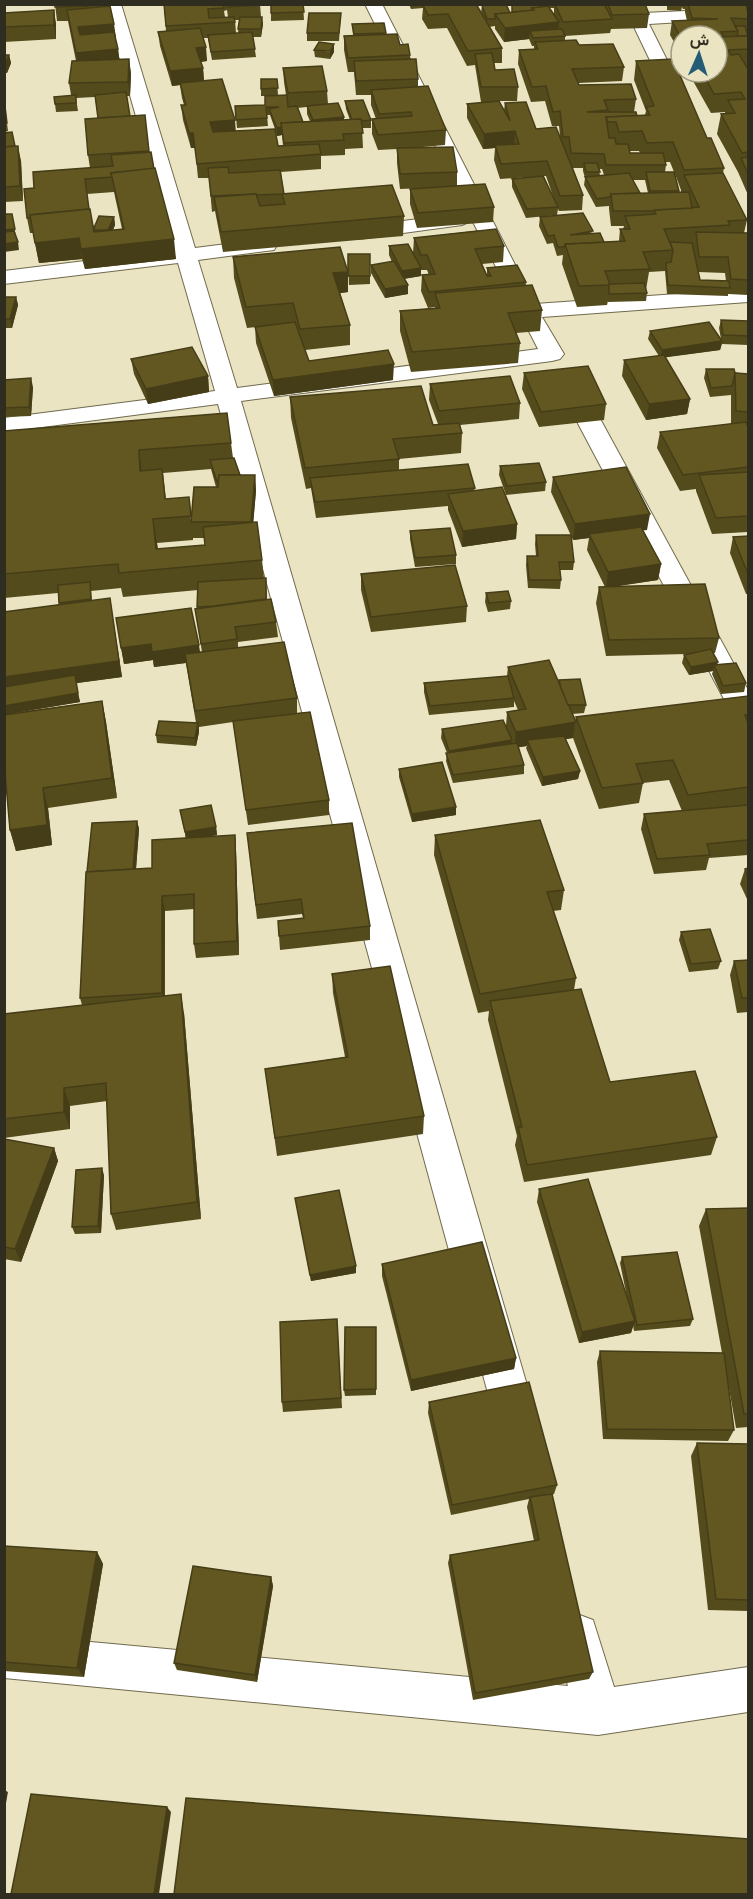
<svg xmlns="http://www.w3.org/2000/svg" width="753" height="1899" viewBox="0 0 753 1899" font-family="'Varela Round',Vazirmatn,sans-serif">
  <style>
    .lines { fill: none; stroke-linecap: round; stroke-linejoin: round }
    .minor-casing { stroke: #706a4d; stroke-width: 2 }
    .minor { fill: #fff; fill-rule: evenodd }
    .wall { fill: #544b1c; fill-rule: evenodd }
    .shaded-wall { fill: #453d17 }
    .building { fill: #625721; stroke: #453d17; stroke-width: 1.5 }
  </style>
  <rect width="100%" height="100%" fill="#eae4c3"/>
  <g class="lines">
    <defs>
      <g id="minor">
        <polygon points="104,4 121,4 195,248 266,239 274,240 277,245 274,250 266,251 198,260 237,388 538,349 472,220 462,225 359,239 352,237 348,233 352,229 359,227 462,213 469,214 365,4 382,4 535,304 748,289 748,302 542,317 564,354 560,359 552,361 241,401 540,1430 534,1444 519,1450 504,1444 498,1430 218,404 4,432 4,418 215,391 178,263 4,284 4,271 174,250"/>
        <polygon points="623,4 640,4 644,13 748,8 748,18 649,24 687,100 678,106 669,100"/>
        <polygon points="568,375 576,377 580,382 748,690 748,726 738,723 733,716 556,382 560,377"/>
        <polygon points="577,1614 593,1620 614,1687 748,1667 748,1712 598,1735 4,1678 4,1634 568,1686 555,1636 561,1620"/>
      </g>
    </defs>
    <!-- minor casing -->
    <use href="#minor" class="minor-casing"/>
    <!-- minor -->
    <use href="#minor" class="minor"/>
  </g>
  <!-- wall -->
  <g class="wall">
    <path d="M 55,4 L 109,4 L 116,38 L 115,38 L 118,49 L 119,60 L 129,59 L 131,74 L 130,96 L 127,96 L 130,116 L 145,115 L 149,152 L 176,259 L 85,269 L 82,259 L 39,263 L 33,233 L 30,233 L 27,218 L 34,188 L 90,168 L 88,155 L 98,118 L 95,97 L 76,98 L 78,111 L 56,112 L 55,104 L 71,95 L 69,83 L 76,61 L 68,21 L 57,21 ZM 114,192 L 122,229 L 113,230 L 115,225 L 114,217 L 94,228 L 89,209 L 87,194 Z"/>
    <path d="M 164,4 L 260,4 L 261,17 L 263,24 L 261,37 L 253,37 L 256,57 L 212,60 L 208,38 L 203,38 L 207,61 L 201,62 L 203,68 L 204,81 L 236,131 L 275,129 L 270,115 L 267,115 L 268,126 L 237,128 L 235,106 L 265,105 L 265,96 L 261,96 L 261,79 L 277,79 L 278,95 L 286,95 L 284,82 L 283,68 L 327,91 L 328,104 L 344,120 L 350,120 L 346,109 L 345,101 L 371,120 L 371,128 L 362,128 L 363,148 L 345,149 L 345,155 L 321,156 L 321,169 L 281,172 L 284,194 L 404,216 L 403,236 L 223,252 L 215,211 L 212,212 L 209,178 L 198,178 L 195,148 L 191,148 L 183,120 L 181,105 L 184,105 L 182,98 L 180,85 L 172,86 L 160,46 L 158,32 L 166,31 ZM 227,10 L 228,17 L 225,17 L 224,11 ZM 235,20 L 239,20 L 238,33 L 236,33 ZM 307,107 L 307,114 L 310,121 L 303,122 L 297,108 ZM 275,131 L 277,136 L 282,135 L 283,146 L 278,146 Z"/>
    <polygon points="271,4 303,4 304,20 271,21"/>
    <path d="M 409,4 L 476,4 L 481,13 L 482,5 L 645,4 L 649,14 L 647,28 L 611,29 L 610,33 L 565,36 L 565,41 L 579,45 L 624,67 L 622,81 L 578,83 L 579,85 L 636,99 L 634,112 L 637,116 L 645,115 L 646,111 L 634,80 L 636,61 L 707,138 L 724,168 L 723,173 L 747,220 L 744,233 L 748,233 L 748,295 L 728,294 L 728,296 L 667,294 L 665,271 L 649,272 L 646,290 L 647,293 L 646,301 L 608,302 L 608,301 L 607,305 L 577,307 L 562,264 L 563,255 L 557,256 L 553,243 L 547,244 L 539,226 L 540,217 L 593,233 L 604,242 L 619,241 L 620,229 L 623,229 L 624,226 L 611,226 L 609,209 L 609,206 L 596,207 L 584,185 L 585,178 L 583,171 L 583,168 L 573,168 L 583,195 L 582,210 L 559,211 L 558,209 L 557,215 L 526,218 L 512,187 L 512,179 L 530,177 L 500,179 L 494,160 L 495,148 L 483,149 L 467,118 L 467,104 L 487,102 L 481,102 L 475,65 L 467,66 L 447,28 L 428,29 L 422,19 L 423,8 L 411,9 ZM 507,6 L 512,6 L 512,13 L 510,13 ZM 549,8 L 554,8 L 554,14 ZM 495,26 L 495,29 L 504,42 L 529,39 L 532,46 L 534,46 L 534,49 L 519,50 L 518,64 L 531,102 L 545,101 L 552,126 L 559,126 L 560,136 L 536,129 L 505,103 L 504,110 L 499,101 L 517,101 L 518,87 L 495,70 L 494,63 L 502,63 L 502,48 L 489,27 ZM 630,151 L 639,151 L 640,153 L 630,153 ZM 665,162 L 670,162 L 674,172 L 665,172 L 666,165 ZM 599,169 L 602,169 L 604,175 L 600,176 ZM 675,174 L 681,190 L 681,192 L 679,192 ZM 544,176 L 546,176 L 554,199 ZM 633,180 L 645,180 L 648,193 L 640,193 ZM 698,272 L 725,273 L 726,281 L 700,280 Z"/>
    <polygon points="667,4 748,4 748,8 747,8 748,13 748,27 747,33 748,36 748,195 738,172 717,134 721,114 725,114 725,112 711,113 688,72 717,72 681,36 681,60 680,58 681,54 670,35 672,21 687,21 685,12 685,9 683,9 682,7 681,11 667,10"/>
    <polygon points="54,10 56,25 56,39 4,42 4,13"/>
    <polygon points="341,13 339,41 307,41 307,33"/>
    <polygon points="384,23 386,34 400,45 410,55 410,59 418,79 418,87 446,130 445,145 411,148 457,172 457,186 494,207 493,222 417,228 410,204 410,189 425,188 400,189 397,163 397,149 378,150 372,134 372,119 376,119 371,105 371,95 356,95 354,72 348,72 344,50 344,36 353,35 352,24"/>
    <polygon points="314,50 334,52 330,59 315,57"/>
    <polygon points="4,55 9,55 11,63 7,73 4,73"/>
    <polygon points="4,98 8,131 4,132"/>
    <polygon points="4,133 15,146 21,161 23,201 4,202"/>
    <polygon points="482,230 504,246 503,262 482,264 487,275 487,268 526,282 525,286 542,310 540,331 516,333 520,343 518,363 411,372 400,331 400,311 435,308 435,307 428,308 421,291 422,275 429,275 427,270 421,270 421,276 404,279 408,294 385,298 371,273 371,265 392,262 389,255 389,246 413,253 414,238"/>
    <polygon points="348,254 370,254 370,284 349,285"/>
    <polygon points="233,257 348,292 340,293 350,325 350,345 305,350 309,361 393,380 274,396 256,343 255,327 257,327 247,328 234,278"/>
    <polygon points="4,297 16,297 18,305 12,328 4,328"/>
    <polygon points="721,320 748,321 748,345 722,344 720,350 665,357 690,399 687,414 646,420 622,376 624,360 659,356 648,339 650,331 721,339 719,328"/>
    <polygon points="131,359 208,376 209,392 148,404 134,374"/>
    <polygon points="706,369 748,374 748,532 712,534 696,491 696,489 680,491 657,448 660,432 731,424 731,395 710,397 704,378"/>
    <polygon points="524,373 606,404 604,420 539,427 522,389"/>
    <polygon points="4,380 33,387 31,416 4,417"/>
    <polygon points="430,384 520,403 519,419 460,425 462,433 461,453 399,459 399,470 475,488 474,491 517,524 516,539 462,547 448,510 448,506 316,518 311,488 306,489 291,418 290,397 433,425 438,424 429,400"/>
    <path d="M 227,413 L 233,458 L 234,458 L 240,475 L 255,475 L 256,491 L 253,523 L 257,522 L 262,560 L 264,578 L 266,578 L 267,599 L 271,599 L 276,622 L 278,637 L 238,642 L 238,648 L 284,642 L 297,698 L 297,713 L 310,712 L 329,800 L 329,815 L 248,825 L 233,722 L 199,727 L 199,732 L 196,746 L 157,743 L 156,735 L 159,721 L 196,723 L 186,663 L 154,667 L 153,660 L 124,664 L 116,618 L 191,608 L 200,653 L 202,652 L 195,609 L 197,608 L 198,590 L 123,597 L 121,588 L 91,591 L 92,601 L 110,598 L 122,677 L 76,683 L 80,702 L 6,714 L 102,701 L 106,722 L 117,798 L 48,808 L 52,845 L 16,851 L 10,830 L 4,761 L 4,612 L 59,605 L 58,593 L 4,598 L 4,431 ZM 211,469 L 216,487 L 194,487 L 191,521 L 189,497 L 166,499 L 163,473 ZM 193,538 L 204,538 L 205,545 L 158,549 L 157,543 L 193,540 Z"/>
    <polygon points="500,466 546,482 545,491 506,495 499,475"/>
    <polygon points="553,477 647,530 643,530 661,564 658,580 615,586 719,638 715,653 713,653 717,665 746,683 744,692 721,694 712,674 713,671 689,675 682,663 684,655 687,654 606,656 596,603 599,587 605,587 587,550 589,538 573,540 551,492"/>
    <polygon points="410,531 456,555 456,564 415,567 410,539"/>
    <polygon points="536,535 574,562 573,570 560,570 561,580 560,589 528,588 526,565 527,556 536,556 535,544"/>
    <polygon points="748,536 748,594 746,594 730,553 733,537"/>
    <polygon points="361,574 467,606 466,622 371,632 361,590"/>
    <polygon points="486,593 511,601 510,609 488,612 485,602"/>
    <polygon points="508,667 559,683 559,680 586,705 584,713 572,714 575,721 576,717 748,696 748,855 709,858 706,870 654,874 641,829 644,814 682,811 669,780 643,783 639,803 599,809 573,738 566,739 580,771 578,779 542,786 526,748 527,746 518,747 524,765 524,774 453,783 446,761 447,753 441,738 442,729 506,726 507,712 518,710 514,701 514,707 429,715 424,692 424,683 507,676"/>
    <polygon points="399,769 456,807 456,815 412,822 399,777"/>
    <polygon points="180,810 216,827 217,835 206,837 235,835 236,850 239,955 196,958 194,944 194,909 165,911 165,996 184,1013 201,1219 116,1230 111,1214 107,1101 70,1106 70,1129 4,1138 4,1014 82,1005 80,998 87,872 137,821 139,829 136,869 152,868 186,838"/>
    <polygon points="247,833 370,926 370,940 280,950 278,921 303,918 302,914 257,919"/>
    <polygon points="435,835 564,890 561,910 553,911 576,978 574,990 610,1082 717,1137 711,1155 524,1182 515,1145 517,1136 488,1020 489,1011 478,1013 434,855"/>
    <polygon points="748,868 748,901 740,884 745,869"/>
    <polygon points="681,932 721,961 718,969 689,972 679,940"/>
    <polygon points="748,960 748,1012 737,1013 730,975 734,961"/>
    <polygon points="332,974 424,1116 423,1134 277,1156 265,1069 345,1057 333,993"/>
    <polygon points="4,1139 54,1148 58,1161 21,1262 4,1259"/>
    <polygon points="104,1175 101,1233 75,1234 72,1227"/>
    <polygon points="539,1189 628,1302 620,1263 622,1257 693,1319 690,1326 634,1331 633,1325 631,1333 579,1343 537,1202"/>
    <polygon points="295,1198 356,1273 311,1281"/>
    <polygon points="748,1208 748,1427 736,1428 727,1377 734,1430 728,1441 603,1439 597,1362 600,1351 722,1353 699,1226 706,1209"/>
    <polygon points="382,1264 516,1358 514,1369 411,1391 382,1276"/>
    <polygon points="337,1319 342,1408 283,1412 282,1402"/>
    <polygon points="376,1327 376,1395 345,1396 344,1390"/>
    <polygon points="429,1402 557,1485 554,1494 552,1495 593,1672 589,1679 473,1700 448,1563 450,1555 534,1541 527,1507 529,1499 451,1515 428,1413"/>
    <polygon points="697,1443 748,1444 748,1611 708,1610 691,1456"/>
    <polygon points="4,1546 97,1552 103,1564 84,1677 4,1671"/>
    <polygon points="271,1577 273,1586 257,1682 177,1670 174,1663"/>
  </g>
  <!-- shaded-wall -->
  <g class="shaded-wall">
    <polygon points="54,10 56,25 56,39 54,25"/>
    <polygon points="262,17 263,24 261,37 261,29"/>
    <polygon points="559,22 558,36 530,31 529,39 504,42 505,28"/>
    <polygon points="114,24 116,38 80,41 78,27"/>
    <polygon points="334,44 334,52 330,59 330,51"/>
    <polygon points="206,47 207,61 197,62 196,48"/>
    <polygon points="118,49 120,63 78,67 76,53"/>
    <polygon points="9,55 11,63 7,73 5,65"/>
    <polygon points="129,59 131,74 130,96 128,82"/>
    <polygon points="203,68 204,82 172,86 170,71"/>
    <polygon points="344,117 344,125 313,129 313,120"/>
    <polygon points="235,120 236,134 211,137 210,122"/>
    <polygon points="282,127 282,135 277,136 277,128"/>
    <polygon points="515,131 514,146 495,145 495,148 483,149 484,134"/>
    <polygon points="189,133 193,133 195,148 191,148"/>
    <polygon points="18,146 21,161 23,201 20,186"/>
    <polygon points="12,214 16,237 4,239 4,230"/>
    <polygon points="114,217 115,225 109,239 108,231"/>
    <polygon points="79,238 82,259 39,263 35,243"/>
    <polygon points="174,239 176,259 85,269 81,249"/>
    <polygon points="18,242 19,250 4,252 4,244"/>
    <polygon points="421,268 421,276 402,279 402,271"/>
    <polygon points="348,272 348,292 334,294 333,273"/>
    <polygon points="408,285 408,294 385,298 385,289"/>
    <polygon points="16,297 18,305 12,328 10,319"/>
    <polygon points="722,341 720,350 661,358 662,350"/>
    <polygon points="394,364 393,380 274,396 273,380"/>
    <polygon points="208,376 209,392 148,404 146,389"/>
    <polygon points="31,378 33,387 31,416 29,407"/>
    <polygon points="690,399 687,414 646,420 649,404"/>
    <polygon points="139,450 142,474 140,471"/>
    <polygon points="255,475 256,491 252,538 251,522"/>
    <polygon points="650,514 647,530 591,537 589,534 589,538 573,540 575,524"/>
    <polygon points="153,519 157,543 160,574 156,549"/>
    <polygon points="517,524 516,539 462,547 463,531"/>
    <polygon points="661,564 658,580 606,588 608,572"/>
    <polygon points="112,614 122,677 4,693 4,677"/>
    <polygon points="151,644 199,645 201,661 154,667 153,660 124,664 121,648"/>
    <polygon points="718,662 716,670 714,665 713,671 689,675 691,667"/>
    <polygon points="78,693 80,702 4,715 4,706"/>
    <polygon points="102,701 106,722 117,798 112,778"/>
    <polygon points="575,722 573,738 529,745 527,740 527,746 514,748 516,732"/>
    <polygon points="198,723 199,732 196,746 195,738"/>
    <polygon points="512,740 511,749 449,759 449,751"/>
    <polygon points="580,771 578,779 542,786 543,777"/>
    <polygon points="43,788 48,808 52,845 16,851 10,830"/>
    <polygon points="456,807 456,815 412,822 412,814"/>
    <polygon points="137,821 139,829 135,882 133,874"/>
    <polygon points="216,827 217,835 186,841 185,832"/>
    <polygon points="235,835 236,850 239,955 237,941"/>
    <polygon points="162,896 165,911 164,1007 162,993"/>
    <polygon points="181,994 184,1013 201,1219 197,1202"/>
    <polygon points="64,1088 70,1106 70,1129 64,1112"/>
    <polygon points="54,1148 58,1161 21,1262 15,1249"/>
    <polygon points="102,1168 104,1175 101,1233 98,1226"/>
    <polygon points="356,1266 356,1273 311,1281 310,1275"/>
    <polygon points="635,1321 631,1333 579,1343 582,1332"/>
    <polygon points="516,1358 514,1369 411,1391 411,1380"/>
    <polygon points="97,1552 103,1564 84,1677 77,1668"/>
    <polygon points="271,1577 273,1586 257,1682 255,1675"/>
    <polygon points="4,1790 8,1792 4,1814"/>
    <polygon points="167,1807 171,1812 159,1894 154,1894"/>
  </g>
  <!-- building -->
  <g class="building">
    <polygon points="55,4 89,4 89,6 55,7"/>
    <polygon points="164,4 223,4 224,8 208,9 209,18 234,17 235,22 166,26"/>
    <polygon points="227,4 260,4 260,5 228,7"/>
    <polygon points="271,4 303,4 304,12 271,13"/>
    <polygon points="476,4 502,48 468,51 448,14 428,15 423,5"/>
    <polygon points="506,4 510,13 495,14 495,19 487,19 482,5"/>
    <polygon points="512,4 544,4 544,7 532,8 532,11 512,12"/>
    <polygon points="555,4 604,4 612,19 563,22"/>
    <polygon points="608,4 645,4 649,14 612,15"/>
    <polygon points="688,4 746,4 748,13 748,19 731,18 738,31 721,32 724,37 717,37 717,36 681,36 681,38 672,21 718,19 692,18"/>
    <polygon points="110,6 114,24 78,27 80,35 114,32 118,49 76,53 67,10"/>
    <polygon points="548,6 559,22 505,28 495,14 534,10 532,8"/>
    <polygon points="54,10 54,25 4,27 4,13"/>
    <polygon points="309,13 341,13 339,33 307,33"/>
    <polygon points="240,17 262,17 261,29 238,29"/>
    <polygon points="384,23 386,33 354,34 352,24"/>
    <polygon points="735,26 745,26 748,36 737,36 738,31"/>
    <polygon points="200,28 206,47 196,48 203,68 170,71 158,32"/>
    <polygon points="562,29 565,36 533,38 530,31"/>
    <polygon points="252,32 255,49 211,52 208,35"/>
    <polygon points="397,34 400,45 408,44 410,55 348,58 344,36"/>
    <polygon points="748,36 748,49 728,50 731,55 739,54 748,69 748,152 742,153 721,114 735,113 728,100 745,99 741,92 714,94 702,72 717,72 717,37"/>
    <polygon points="576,40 579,45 613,44 624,67 572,69 579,85 631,84 636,99 604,100 608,110 587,112 636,112 637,116 606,117 609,138 615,138 616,144 628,144 630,153 663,153 666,165 606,165 604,154 571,153 569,137 563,137 560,111 553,112 546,86 532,87 519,50 538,49 535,42"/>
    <polygon points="319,42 334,44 330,51 314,50"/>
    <polygon points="492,53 495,70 514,69 518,87 481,87 475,54"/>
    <polygon points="4,55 9,55 5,65 4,65"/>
    <polygon points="129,59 128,82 69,83 72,61"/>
    <polygon points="416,59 418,79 356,81 354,61"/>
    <polygon points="673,59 707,138 711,138 724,168 684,170 673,142 647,143 642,131 619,132 616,122 608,122 606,117 650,115 646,107 654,106 636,61"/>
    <polygon points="322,66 327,91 288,93 283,68"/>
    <polygon points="222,79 235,120 210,122 213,132 275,129 278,146 319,144 321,154 197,164 193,133 189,133 181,105 186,105 180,83"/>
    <polygon points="261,79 277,79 278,88 261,89"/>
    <polygon points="428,86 446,130 378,135 372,119 412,116 411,112 379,114 371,90"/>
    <polygon points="126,92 130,116 98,118 95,95"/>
    <polygon points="76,95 76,103 55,104 54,97"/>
    <polygon points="287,95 288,107 297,106 303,122 281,123 282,127 277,128 269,109 279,107 266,107 267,118 236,120 235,106 265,105 265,96"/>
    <polygon points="4,98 7,123 4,123"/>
    <polygon points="363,100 371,120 361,121 361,119 352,120 345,101"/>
    <polygon points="499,101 510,121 505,103 526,102 536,129 556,127 583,195 560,196 547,161 501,164 495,145 519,144 515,131 484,134 467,104"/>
    <polygon points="338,103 344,117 313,120 307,106"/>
    <polygon points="145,115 149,151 88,155 85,119"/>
    <polygon points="361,119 363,133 343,134 344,140 284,143 281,123"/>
    <polygon points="12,132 15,146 4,147 4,133"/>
    <polygon points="18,146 20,186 4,187 4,147"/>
    <polygon points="453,147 457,172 400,174 397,148"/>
    <polygon points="151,152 154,169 111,173 112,177 85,179 89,209 30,215 31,218 27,218 24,189 34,188 33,172 113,166 111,155"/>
    <polygon points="748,157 748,174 741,158"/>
    <polygon points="584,163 597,163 600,172 586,172"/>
    <polygon points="228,167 229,173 280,170 284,194 257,195 256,194 211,196 208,168"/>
    <polygon points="155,168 174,239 81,249 79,238 35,243 30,215 90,209 94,232 124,229 111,173"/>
    <polygon points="646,172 674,172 679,191 650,191"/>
    <polygon points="629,173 640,193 611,194 610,197 597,199 585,177"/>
    <polygon points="723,173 747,220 728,221 730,225 664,229 673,250 643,252 650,269 605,271 610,285 579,286 565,244 625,241 620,229 630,229 625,216 656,214 654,210 699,207 684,175"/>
    <polygon points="543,176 558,207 527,209 512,179"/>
    <polygon points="485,184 494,207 418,213 410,189"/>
    <polygon points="392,185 404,216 221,232 214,197 256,194 260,206 285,204 282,194"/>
    <polygon points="689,192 692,208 654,210 654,211 613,211 611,194"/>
    <polygon points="583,213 593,231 570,235 600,233 604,242 565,244 564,247 558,247 554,235 548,236 540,217"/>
    <polygon points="4,214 12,214 15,229 4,230"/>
    <polygon points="99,216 114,217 108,230 94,230 94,228"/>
    <polygon points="496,229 504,246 475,249 487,276 491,276 487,268 517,265 526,282 429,292 422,275 435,274 427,255 421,255 414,238"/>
    <polygon points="14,231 18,242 4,244 4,232"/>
    <polygon points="696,232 748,233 748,280 731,279 728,257 699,257"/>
    <polygon points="670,242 692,243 700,280 729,281 730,288 668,285 666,263 671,262 673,250"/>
    <polygon points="408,244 421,268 402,271 389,246"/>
    <polygon points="340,247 348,272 333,273 350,325 300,329 293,303 246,307 233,257"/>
    <rect x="348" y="254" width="22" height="22"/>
    <polygon points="394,261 408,285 385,289 371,265"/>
    <polygon points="644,283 647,293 609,294 609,284"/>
    <polygon points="532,285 542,310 508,313 520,343 412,352 400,311 440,308 435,293"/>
    <polygon points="4,297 16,297 10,319 4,319"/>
    <polygon points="721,320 748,321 748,336 723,335"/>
    <polygon points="295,322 309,361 388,350 394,364 273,380 255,327"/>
    <polygon points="709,322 722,341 662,350 650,331"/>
    <polygon points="192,347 208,376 146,389 131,359"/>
    <polygon points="664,355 690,399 649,404 624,360"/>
    <polygon points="588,366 606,404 541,412 524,373"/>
    <polygon points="706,369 734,369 735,373 732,386 711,388"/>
    <polygon points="735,373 748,374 748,412 736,411"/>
    <polygon points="510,376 520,403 439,411 430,384"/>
    <polygon points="31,378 29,407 4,408 4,380"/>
    <polygon points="421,386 433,425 459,423 462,433 393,439 399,459 305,468 290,397"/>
    <polygon points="227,413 231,443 139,450 140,471 162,469 165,499 189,497 191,516 153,519 156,549 205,545 203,527 257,522 262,560 119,573 118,564 4,574 4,431"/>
    <polygon points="746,422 748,427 748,467 683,475 660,432"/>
    <polygon points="234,458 240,475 219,475 218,482 217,482 210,460"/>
    <polygon points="539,463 546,482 507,486 500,466"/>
    <polygon points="468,464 475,488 315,502 310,478"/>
    <polygon points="626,467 650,514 575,524 553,477"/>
    <polygon points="748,472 748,516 716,518 699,475"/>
    <polygon points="219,475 255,475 251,522 191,522 194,487 218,487"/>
    <polygon points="502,487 517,524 463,531 448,494"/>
    <polygon points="641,527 661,564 608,572 589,534"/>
    <polygon points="450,528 456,555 415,558 410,531"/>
    <polygon points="536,535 571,535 574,562 559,562 561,580 529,580 527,556 538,556"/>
    <polygon points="748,536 748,574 733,537"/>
    <polygon points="455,565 467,606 371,617 361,574"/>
    <polygon points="266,578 266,599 214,606 197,607 198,582"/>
    <polygon points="90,582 91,599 59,603 58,585"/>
    <polygon points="705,584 719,638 609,640 599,587"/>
    <polygon points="508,591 511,601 489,603 486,593"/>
    <polygon points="110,598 119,661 4,677 4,612"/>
    <polygon points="271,599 276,622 235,627 237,639 201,644 195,609"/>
    <polygon points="191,608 199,645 152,652 151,644 121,648 116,618"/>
    <polygon points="284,642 297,698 195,711 185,654"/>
    <polygon points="711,649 718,662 691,667 684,655"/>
    <polygon points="549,660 576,722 516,732 507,712 526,709 508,667"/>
    <polygon points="736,663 746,683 723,686 714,665"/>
    <polygon points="75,675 78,693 4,706 4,687"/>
    <polygon points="508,676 514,698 430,706 424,683"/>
    <polygon points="580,679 586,705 568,705 561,688 559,680"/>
    <polygon points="748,696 748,715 745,715 748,723 748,787 688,795 673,760 636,764 643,783 602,788 576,717"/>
    <polygon points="102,701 112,778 43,788 47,825 10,830 4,761 4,715"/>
    <polygon points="310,712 329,800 246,810 233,721"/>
    <polygon points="503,720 512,740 449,751 442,729"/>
    <polygon points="159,721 198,723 195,738 156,735"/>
    <polygon points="564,736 580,771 543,777 527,740"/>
    <polygon points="517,743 524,765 453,775 446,753"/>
    <polygon points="442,762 456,807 412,814 399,769"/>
    <polygon points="211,805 216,827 185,832 180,810"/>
    <polygon points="748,805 748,840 707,844 710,855 657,859 644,814"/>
    <polygon points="540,820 564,890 547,892 576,978 480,994 435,835"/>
    <polygon points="137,821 133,869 87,872 92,823"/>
    <polygon points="352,823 370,926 279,936 278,921 304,918 301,899 256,905 247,833"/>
    <polygon points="235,835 237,941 194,944 194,894 162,896 162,993 80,998 86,872 152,868 152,840"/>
    <polygon points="748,868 748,877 745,869"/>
    <polygon points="710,929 721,961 691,964 681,932"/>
    <polygon points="748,960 748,998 742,998 734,961"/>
    <polygon points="390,966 424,1116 275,1138 265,1069 348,1057 332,974"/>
    <polygon points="581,989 610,1082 695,1071 717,1137 527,1165 518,1127 522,1127 490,1001"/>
    <polygon points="181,994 197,1202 111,1214 106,1083 64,1088 64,1112 4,1119 4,1014"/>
    <polygon points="4,1139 54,1148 15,1249 4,1247"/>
    <polygon points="102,1168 98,1226 72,1227 76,1170"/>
    <polygon points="588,1179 635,1321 582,1332 539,1189"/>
    <polygon points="339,1190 356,1266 310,1275 295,1198"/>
    <polygon points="748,1208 748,1414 744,1414 706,1209"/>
    <polygon points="482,1242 516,1358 411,1380 382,1264"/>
    <polygon points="677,1252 693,1319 637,1325 622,1257"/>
    <polygon points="337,1319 341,1398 282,1402 280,1322"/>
    <polygon points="345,1327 376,1327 376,1389 344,1390"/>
    <polygon points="600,1351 724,1353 734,1430 607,1429"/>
    <polygon points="529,1382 557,1485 452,1505 429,1402"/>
    <polygon points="697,1443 748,1444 748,1600 716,1599"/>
    <polygon points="552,1494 593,1672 475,1693 450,1555 539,1540 530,1497"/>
    <polygon points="4,1546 97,1552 77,1668 4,1662"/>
    <polygon points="193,1566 271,1577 255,1675 174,1663"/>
    <polygon points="31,1794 167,1807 154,1894 11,1894"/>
    <polygon points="186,1798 748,1839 748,1894 174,1894"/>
  </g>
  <!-- border -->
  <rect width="753" height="1899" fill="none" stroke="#2f2c20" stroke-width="12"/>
  <!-- north arrow -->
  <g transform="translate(699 54) rotate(3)"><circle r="28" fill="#eae4c3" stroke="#9f9a82" stroke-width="1.5"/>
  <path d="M0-4.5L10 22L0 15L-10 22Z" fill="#245c76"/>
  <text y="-9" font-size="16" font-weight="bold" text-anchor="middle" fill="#2f2c20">ش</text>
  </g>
</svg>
